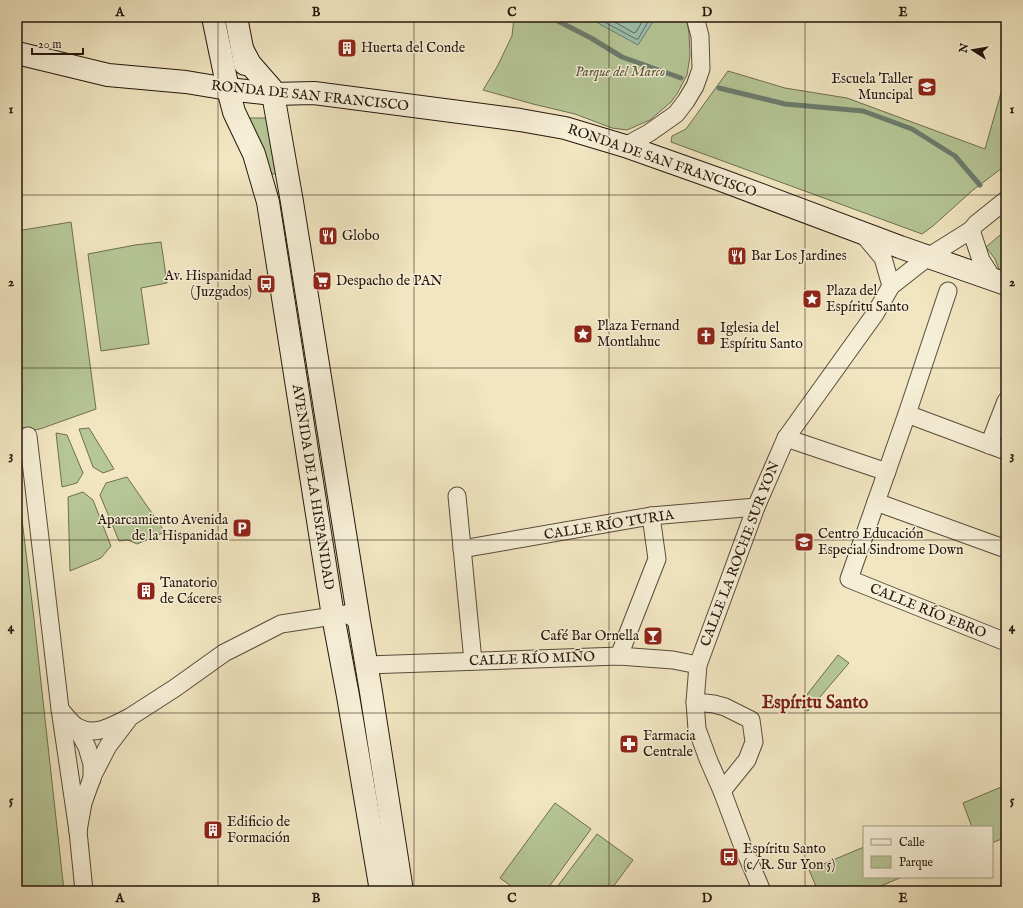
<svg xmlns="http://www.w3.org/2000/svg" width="1023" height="908" viewBox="0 0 1023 908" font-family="'IM FELL English',serif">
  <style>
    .green { fill: #b6c696; stroke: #6e6e52 }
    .water { fill: #9bc0af; stroke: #6c7c6e }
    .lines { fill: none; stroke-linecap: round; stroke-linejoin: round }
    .shore { stroke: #606c5e; stroke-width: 1 }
    .stream { stroke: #6c7c6e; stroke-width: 5 }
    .street-casing { stroke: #584b3a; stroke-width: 19 }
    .secondary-casing { stroke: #25170d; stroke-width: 24 }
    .street { stroke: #f6efd7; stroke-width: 17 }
    .secondary { stroke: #f6efd7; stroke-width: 22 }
    .grid { fill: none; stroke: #25170d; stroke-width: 1; stroke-opacity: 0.55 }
    .labels { text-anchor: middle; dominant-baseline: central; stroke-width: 3; stroke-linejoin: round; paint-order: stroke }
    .poi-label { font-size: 14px; fill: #25170d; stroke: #f6efd7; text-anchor: start }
    .park-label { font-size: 14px; font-style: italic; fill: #58543d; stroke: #f6efd7 }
    .street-label { font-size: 14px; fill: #25170d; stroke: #f6efd7 }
    .district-label { font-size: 18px; font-weight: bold; fill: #7a1f14; stroke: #f6efd7 }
    .neatline { fill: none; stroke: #25170d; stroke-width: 1.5 }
    .grid-label { font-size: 13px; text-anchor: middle; font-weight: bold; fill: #25170d }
  </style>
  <rect width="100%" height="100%" fill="#f1e6c1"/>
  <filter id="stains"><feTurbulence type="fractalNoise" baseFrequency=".005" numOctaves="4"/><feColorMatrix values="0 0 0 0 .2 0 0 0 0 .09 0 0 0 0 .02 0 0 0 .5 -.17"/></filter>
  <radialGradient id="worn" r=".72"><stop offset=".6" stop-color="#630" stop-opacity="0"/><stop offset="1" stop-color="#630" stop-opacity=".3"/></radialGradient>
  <!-- green -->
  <g class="green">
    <polygon points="514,17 686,17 689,33 690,56 687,75 677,94 671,102 650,120 627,130 612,128 575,114 533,104 483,90 497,67 512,36"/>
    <polygon points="728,71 785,88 847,98 985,149 1006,75 1006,165 973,190 933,226 922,234 671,142 672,136 686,129"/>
    <polygon points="249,118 267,118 277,174 271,174"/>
    <polygon points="71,222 96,409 40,429 17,432 17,231"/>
    <polygon points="1006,230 1006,270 1000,272 995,259 986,247"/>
    <polygon points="161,242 167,283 141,288 149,344 101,351 88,254 135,245"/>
    <polygon points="89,428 114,469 103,473 93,467 79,429"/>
    <polygon points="56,433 67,435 83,473 77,483 62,487"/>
    <polygon points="127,477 165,532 137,544 128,540 119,541 100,495 106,483"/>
    <polygon points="17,478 34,619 64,891 17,891"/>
    <polygon points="83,492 93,500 111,546 101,558 70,571 68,497"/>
    <polygon points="838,655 849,663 808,711 798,706"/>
    <polygon points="1006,785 1006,837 992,843 992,827 972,827 963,803"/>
    <polygon points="555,803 591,829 546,891 518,891 500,878"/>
    <polygon points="597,834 633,860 610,891 554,891"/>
    <polygon points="864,847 864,877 902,877 869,891 818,891 809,870"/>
  </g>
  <!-- water -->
  <polygon class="water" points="587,17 653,17 654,20 638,45"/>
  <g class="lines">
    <!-- shore -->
    <g class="shore">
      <polyline points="595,17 636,39 638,39 649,20 650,17"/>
      <polyline points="606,17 634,33 636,32 645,17"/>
    </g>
    <!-- stream -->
    <g class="stream">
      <polyline points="550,17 591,38 622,57 681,78"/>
      <polyline points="719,88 785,104 863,111 912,129 955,156 980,185"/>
      <polyline points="1003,232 1006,234"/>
    </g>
    <defs>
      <g id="street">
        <polyline points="625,146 649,133 676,114 686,101 695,86 701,69 700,36 695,17"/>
        <polyline points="971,230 981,260 993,279"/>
        <polyline points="862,233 883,258 891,286"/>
        <polyline points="948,291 907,414 849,579 1006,642"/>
        <polyline points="907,414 1006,451"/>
        <path d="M 28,436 L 60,709 C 64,714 72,724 77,727 C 95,737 112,726 128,718"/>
        <polyline points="786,438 887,472"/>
        <polyline points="989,445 1006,401"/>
        <polyline points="457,496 473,661"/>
        <polyline points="876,502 1006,549"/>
        <polyline points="462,549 651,516 756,507"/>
        <polyline points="619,656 657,559 651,516"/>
        <polyline points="367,665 619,656 673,660 698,665"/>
        <polyline points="695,702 714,704 725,707 751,720 754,742 747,760 722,791"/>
        <polyline points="60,709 78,831 84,891"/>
        <polyline points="76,727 87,747 92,764 92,779"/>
        <polyline points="78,831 83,803 93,775 108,746 130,717 175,688 224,653 281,624 346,614 359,621"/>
        <polyline points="762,891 743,847 722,791 708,759 697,729 695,702 698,665 756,507 786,438 875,314 891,286 928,257 971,230 976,224 1006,200"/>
      </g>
      <g id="secondary">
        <polyline points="213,17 228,89 234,112 254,154 268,202 333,616 348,696 381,891"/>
        <polyline points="236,17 245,64"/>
        <polyline points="242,49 250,64 271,88 273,94 292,202 359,621 371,692 402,891"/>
        <polyline points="17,53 108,75 186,82 228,89 273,94 314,93 520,120 565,128 625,146 721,180 900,247 1006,284"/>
      </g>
    </defs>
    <!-- street casing -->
    <use href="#street" class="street-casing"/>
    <!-- secondary casing -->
    <use href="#secondary" class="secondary-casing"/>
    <!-- street -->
    <use href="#street" class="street"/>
    <!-- secondary -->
    <use href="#secondary" class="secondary"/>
  </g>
  <!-- grid -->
  <path class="grid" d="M 218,17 L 218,891M 414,17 L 414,891M 609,17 L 609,891M 805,17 L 805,891M 17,195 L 1006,195M 17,368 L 1006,368M 17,540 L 1006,540M 17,713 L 1006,713"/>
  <!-- icons -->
  <defs>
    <symbol id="building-square" viewBox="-11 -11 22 22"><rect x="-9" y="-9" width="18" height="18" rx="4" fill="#8f2418" stroke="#f6efd7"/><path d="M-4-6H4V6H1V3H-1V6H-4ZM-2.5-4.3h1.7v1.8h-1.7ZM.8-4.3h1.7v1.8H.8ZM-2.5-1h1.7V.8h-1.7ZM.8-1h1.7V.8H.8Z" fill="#fff"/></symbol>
    <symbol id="university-square" viewBox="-11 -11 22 22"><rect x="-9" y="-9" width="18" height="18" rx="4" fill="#8f2418" stroke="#f6efd7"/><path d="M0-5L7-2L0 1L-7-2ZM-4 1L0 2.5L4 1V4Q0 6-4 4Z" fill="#fff"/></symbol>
    <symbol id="restaurant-square" viewBox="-11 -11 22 22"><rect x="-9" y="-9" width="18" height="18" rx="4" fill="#8f2418" stroke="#f6efd7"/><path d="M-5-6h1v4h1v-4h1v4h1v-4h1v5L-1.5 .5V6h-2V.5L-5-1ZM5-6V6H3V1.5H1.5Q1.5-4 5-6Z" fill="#fff"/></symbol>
    <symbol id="supermarket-square" viewBox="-11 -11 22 22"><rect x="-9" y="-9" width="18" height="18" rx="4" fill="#8f2418" stroke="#f6efd7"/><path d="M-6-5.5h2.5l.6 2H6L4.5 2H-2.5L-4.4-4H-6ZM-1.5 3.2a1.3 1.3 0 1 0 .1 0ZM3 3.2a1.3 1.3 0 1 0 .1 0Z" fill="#fff"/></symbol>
    <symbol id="bus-square" viewBox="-11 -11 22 22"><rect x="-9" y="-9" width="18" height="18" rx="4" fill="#8f2418" stroke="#f6efd7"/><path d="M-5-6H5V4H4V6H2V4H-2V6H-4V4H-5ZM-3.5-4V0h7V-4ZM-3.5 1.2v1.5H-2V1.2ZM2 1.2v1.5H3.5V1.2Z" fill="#fff"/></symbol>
    <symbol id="sight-square" viewBox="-11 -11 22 22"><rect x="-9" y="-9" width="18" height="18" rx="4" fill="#8f2418" stroke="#f6efd7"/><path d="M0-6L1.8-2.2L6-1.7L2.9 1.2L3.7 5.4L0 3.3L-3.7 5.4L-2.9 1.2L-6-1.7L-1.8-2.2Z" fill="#fff"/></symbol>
    <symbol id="church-square" viewBox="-11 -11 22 22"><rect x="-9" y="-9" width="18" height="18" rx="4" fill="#8f2418" stroke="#f6efd7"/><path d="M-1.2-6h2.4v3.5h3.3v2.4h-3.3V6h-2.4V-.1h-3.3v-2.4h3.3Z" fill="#fff"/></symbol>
    <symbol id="parking-square" viewBox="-11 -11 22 22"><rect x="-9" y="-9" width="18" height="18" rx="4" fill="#8f2418" stroke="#f6efd7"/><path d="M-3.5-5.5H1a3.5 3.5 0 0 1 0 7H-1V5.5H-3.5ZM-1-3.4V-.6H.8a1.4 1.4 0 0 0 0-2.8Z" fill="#fff"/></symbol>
    <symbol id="school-square" viewBox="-11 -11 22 22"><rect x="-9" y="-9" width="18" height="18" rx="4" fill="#8f2418" stroke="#f6efd7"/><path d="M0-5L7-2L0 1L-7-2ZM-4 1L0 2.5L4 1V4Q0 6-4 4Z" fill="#fff"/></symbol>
    <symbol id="bar-square" viewBox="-11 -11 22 22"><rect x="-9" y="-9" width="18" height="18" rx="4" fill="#8f2418" stroke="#f6efd7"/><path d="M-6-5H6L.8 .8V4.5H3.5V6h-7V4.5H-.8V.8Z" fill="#fff"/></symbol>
    <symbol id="pharmacy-square" viewBox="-11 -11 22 22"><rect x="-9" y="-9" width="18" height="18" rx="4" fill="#8f2418" stroke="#f6efd7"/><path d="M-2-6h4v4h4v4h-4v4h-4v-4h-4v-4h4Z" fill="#fff"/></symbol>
  </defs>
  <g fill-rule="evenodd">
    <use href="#building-square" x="336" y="37" width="22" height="22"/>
    <use href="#university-square" x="916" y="76" width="22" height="22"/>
    <use href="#restaurant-square" x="317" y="225" width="22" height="22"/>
    <use href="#restaurant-square" x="726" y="245" width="22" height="22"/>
    <use href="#supermarket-square" x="311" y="270" width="22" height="22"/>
    <use href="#bus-square" x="255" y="273" width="22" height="22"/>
    <use href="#sight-square" x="801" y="288" width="22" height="22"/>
    <use href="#sight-square" x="572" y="323" width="22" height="22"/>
    <use href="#church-square" x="695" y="325" width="22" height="22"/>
    <use href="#parking-square" x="231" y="517" width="22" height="22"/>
    <use href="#school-square" x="793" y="531" width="22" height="22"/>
    <use href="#building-square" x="135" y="580" width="22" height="22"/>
    <use href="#bar-square" x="642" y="625" width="22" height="22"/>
    <use href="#pharmacy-square" x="618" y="733" width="22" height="22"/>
    <use href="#building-square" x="202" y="819" width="22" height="22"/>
    <use href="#bus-square" x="718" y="846" width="22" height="22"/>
  </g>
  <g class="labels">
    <!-- poi labels -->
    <g class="poi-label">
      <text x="361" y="48">Huerta del Conde</text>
      <text x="913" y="79" text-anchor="end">Escuela Taller<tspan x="913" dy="16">Muncipal</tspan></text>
      <text x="342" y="236">Globo</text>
      <text x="751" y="256">Bar Los Jardines</text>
      <text x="252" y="276" text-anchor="end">Av. Hispanidad<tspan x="252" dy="16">(Juzgados)</tspan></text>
      <text x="336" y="281">Despacho de PAN</text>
      <text x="826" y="291">Plaza del<tspan x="826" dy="16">Espíritu Santo</tspan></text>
      <text x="597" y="326">Plaza Fernand<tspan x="597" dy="16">Montlahuc</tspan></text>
      <text x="720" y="328">Iglesia del<tspan x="720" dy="16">Espíritu Santo</tspan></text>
      <text x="228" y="520" text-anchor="end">Aparcamiento Avenida<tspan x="228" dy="16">de la Hispanidad</tspan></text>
      <text x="818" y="534">Centro Educación<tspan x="818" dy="16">Especial Sindrome Down</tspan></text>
      <text x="160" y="583">Tanatorio<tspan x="160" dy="16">de Cáceres</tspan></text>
      <text x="639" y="636" text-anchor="end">Café Bar Ornella</text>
      <text x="643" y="736">Farmacia<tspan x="643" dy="16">Centrale</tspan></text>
      <text x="227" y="822">Edificio de<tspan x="227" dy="16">Formación</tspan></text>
      <text x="743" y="849">Espíritu Santo<tspan x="743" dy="16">(c/ R. Sur Yon 5)</tspan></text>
    </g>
    <!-- park labels -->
    <g class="park-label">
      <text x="620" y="72">Parque del Marco</text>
    </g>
    <!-- street labels -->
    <g class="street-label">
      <text transform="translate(310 96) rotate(6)">RONDA DE SAN FRANCISCO</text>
      <text transform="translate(662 161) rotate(19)">RONDA DE SAN FRANCISCO</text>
      <text transform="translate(313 487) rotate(81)">AVENIDA DE LA HISPANIDAD</text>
      <text transform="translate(609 525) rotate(-9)">CALLE RÍO TURIA</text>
      <text transform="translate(740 554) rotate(-69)">CALLE LA ROCHE SUR YON</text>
      <text transform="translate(928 611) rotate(22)">CALLE RÍO EBRO</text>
      <text transform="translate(532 659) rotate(-2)">CALLE RÍO MIÑO</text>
    </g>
    <!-- district labels -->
    <g class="district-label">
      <text x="815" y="703">Espíritu Santo</text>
    </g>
  </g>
  <!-- margin -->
  <rect width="1023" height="908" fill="none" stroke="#f1e6c1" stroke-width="44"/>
  <!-- legend -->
  <rect x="863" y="826" width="130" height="52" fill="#f6efd7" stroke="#a29986"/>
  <rect x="871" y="839" width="20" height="6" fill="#f6efd7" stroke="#a29986"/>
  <text x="899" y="846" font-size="12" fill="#25170d">Calle</text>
  <rect x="871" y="856" width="20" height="12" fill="#b6c696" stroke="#a29986"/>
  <text x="899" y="866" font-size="12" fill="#25170d">Parque</text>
  <!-- north arrow -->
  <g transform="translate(973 50) rotate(282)" stroke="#f6efd7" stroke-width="3" paint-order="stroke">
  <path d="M0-3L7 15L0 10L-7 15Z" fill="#25170d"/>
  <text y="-6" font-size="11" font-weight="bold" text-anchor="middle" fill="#25170d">N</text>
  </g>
  <!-- scale -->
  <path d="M32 48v6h51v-6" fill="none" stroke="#25170d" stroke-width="2"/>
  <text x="38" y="48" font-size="12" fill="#25170d" stroke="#f6efd7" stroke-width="3" paint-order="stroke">20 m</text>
  <rect x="22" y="22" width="979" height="864" class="neatline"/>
  <g class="grid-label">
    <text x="120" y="16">A</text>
    <text x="316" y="16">B</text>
    <text x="512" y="16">C</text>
    <text x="707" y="16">D</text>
    <text x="903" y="16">E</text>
    <text x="11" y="113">1</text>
    <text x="1012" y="113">1</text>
    <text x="11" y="286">2</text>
    <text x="1012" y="286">2</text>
    <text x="11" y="459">3</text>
    <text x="1012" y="459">3</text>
    <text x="11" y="631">4</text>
    <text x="1012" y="631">4</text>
    <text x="11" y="804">5</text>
    <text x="1012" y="804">5</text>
    <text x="120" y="902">A</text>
    <text x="316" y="902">B</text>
    <text x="512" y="902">C</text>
    <text x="707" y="902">D</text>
    <text x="903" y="902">E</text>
  </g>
  <rect width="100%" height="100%" filter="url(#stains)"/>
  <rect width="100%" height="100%" fill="url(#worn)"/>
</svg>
